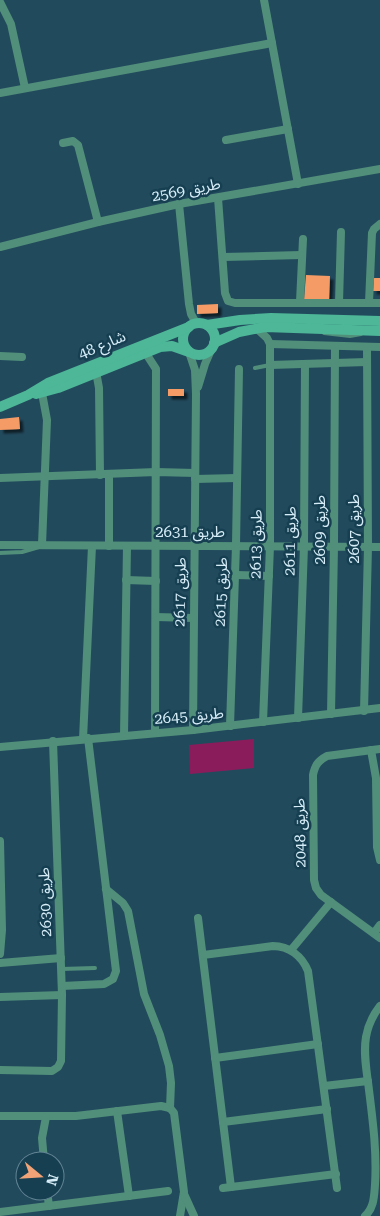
<svg xmlns="http://www.w3.org/2000/svg" width="380" height="1216" viewBox="0 0 380 1216" font-family="'Roboto Serif','Noto Sans Arabic',serif">
  <style>
    .green { fill: #8b1c5c }
    .building { fill: #f59b65; filter: url(#shadow) }
    .lines { fill: none; stroke-linecap: round; stroke-linejoin: round }
    .lane { stroke: #518f7a; stroke-width: 4 }
    .street { stroke: #518f7a; stroke-width: 8 }
    .secondary { stroke: #4db797; stroke-width: 10 }
    .labels { text-anchor: middle; dominant-baseline: central; stroke-width: 5; stroke-linejoin: round; paint-order: stroke }
    .street-label { font-size: 15px; fill: #d6ecf7; stroke: #164052 }
  </style>
  <defs>
    <filter id="shadow"><feDropShadow dx="3.5" dy="3.5" stdDeviation="1" flood-color="#0009"/></filter>
  </defs>
  <rect width="100%" height="100%" fill="#224a5d"/>
  <!-- green -->
  <polygon class="green" points="254,739 254,768 190,774 189,745"/>
  <!-- building -->
  <g class="building">
    <polygon points="306,275 330,276 329,301 304,300"/>
    <polygon points="374,278 380,278 380,291 373,291"/>
    <polygon points="218,304 218,313 197,314 197,305"/>
    <rect x="168" y="389" width="16" height="7"/>
    <polygon points="19,417 20,429 0,430 0,419"/>
  </g>
  <g class="lines">
    <!-- lane -->
    <g class="lane">
      <polyline points="324,333 350,336 361,334"/>
      <polyline points="255,368 270,365"/>
      <polyline points="0,553 22,552 39,547"/>
      <polyline points="61,969 95,968"/>
    </g>
    <!-- street -->
    <g class="street">
      <polyline points="264,0 298,184"/>
      <polyline points="0,2 11,24 25,88"/>
      <polyline points="0,93 272,43"/>
      <polyline points="226,140 288,129"/>
      <polyline points="63,143 73,141 78,145 98,222"/>
      <polyline points="218,198 225,293 228,301 235,303 380,303"/>
      <polyline points="179,204 189,304 191,314 196,323"/>
      <polyline points="0,247 98,222 179,204 380,169"/>
      <polyline points="223,257 301,255"/>
      <polyline points="300,302 303,239"/>
      <polyline points="339,303 341,232"/>
      <polyline points="369,303 372,233 374,229 380,224"/>
      <polyline points="256,328 267,338 270,344 270,546 263,722"/>
      <polyline points="270,344 380,347"/>
      <polyline points="145,352 156,369 155,733"/>
      <polyline points="189,352 195,370 196,394 193,730"/>
      <polyline points="0,356 22,357"/>
      <polyline points="270,365 367,362"/>
      <polyline points="94,373 97,377 99,388 100,475"/>
      <polyline points="198,387 205,364 212,348"/>
      <polyline points="42,393 47,420 42,545"/>
      <polyline points="0,478 156,472 195,473"/>
      <polyline points="195,479 237,478"/>
      <polyline points="0,545 380,547"/>
      <polyline points="109,546 109,474"/>
      <polyline points="235,575 269,576"/>
      <polyline points="126,580 156,581"/>
      <polyline points="156,617 193,618"/>
      <polyline points="364,711 368,547 367,348"/>
      <polyline points="331,714 334,546 335,346"/>
      <polyline points="298,718 304,546 305,364"/>
      <polyline points="230,726 236,545 239,369"/>
      <polyline points="124,735 127,546"/>
      <polyline points="83,739 92,546"/>
      <polyline points="0,747 193,730 380,708"/>
      <path d="M 380,749 L 327,756 C 318,761 315,765 313,775 L 314,880 L 316,888 L 321,895 L 380,938"/>
      <polyline points="371,750 376,778 377,847 380,860"/>
      <polyline points="0,841 2,930 0,954"/>
      <polyline points="106,889 123,903 128,911 144,994 160,1035 169,1066 171,1083 170,1108"/>
      <polyline points="198,918 231,1187"/>
      <polyline points="374,933 380,925"/>
      <polyline points="291,950 331,902"/>
      <path d="M 203,955 L 273,946 C 289,946 302,956 308,971 L 337,1188"/>
      <polyline points="0,963 61,958"/>
      <polyline points="62,986 104,984 113,979 116,971 88,738"/>
      <polyline points="0,997 62,995"/>
      <polyline points="215,1058 318,1044"/>
      <polyline points="0,1070 52,1071 58,1067 61,1061 62,995 53,741"/>
      <polyline points="324,1086 368,1081"/>
      <polyline points="170,1108 174,1113 184,1192 180,1216"/>
      <polyline points="117,1111 129,1196"/>
      <polyline points="0,1116 76,1116 161,1106 170,1108"/>
      <polyline points="223,1122 327,1109"/>
      <polyline points="44,1161 42,1138 46,1117"/>
      <polyline points="223,1188 336,1174"/>
      <polyline points="47,1191 49,1206"/>
      <polyline points="184,1194 194,1216"/>
      <polyline points="0,1212 168,1191"/>
      <path d="M 365,1216 C 374,1208 374,1197 375,1185 C 377,1153 373,1122 369,1090 C 367,1073 363,1054 366,1037 C 368,1025 373,1015 380,1006"/>
    </g>
    <!-- secondary -->
    <g class="secondary">
      <circle cx="199" cy="339" r="16"/>
      <polyline points="207,325 240,320 271,318 380,321"/>
      <polyline points="214,343 239,332 265,327 380,331"/>
      <polyline points="36,394 58,388 160,347 172,346 189,352"/>
      <polyline points="0,407 28,395 48,383 189,327"/>
    </g>
  </g>
  <g class="labels">
    <!-- street labels -->
    <g class="street-label">
      <text transform="translate(186 190) rotate(-11)">طريق 2569</text>
      <text transform="translate(102 345) rotate(-23)">شارع 48</text>
      <text transform="translate(354 529) rotate(-90)">طريق 2607</text>
      <text transform="translate(320 530) rotate(-90)">طريق 2609</text>
      <text x="190" y="532">طريق 2631</text>
      <text transform="translate(290 541) rotate(-89)">طريق 2611</text>
      <text transform="translate(256 544) rotate(-89)">طريق 2613</text>
      <text transform="translate(180 592) rotate(-89)">طريق 2617</text>
      <text transform="translate(221 592) rotate(-88)">طريق 2615</text>
      <text transform="translate(189 716) rotate(-5)">طريق 2645</text>
      <text transform="translate(300 833) rotate(-91)">طريق 2048</text>
      <text transform="translate(45 902) rotate(-92)">طريق 2630</text>
    </g>
  </g>
  <!-- north arrow -->
  <g transform="translate(40 1176) rotate(108)"><circle r="24" fill="#164052" stroke="#638594"/>
  <path d="M0-4L9 19L0 12L-9 19Z" fill="#efa377"/>
  <text y="-8" font-size="14" font-weight="bold" text-anchor="middle" fill="#d6ecf7">N</text>
  </g>
</svg>
